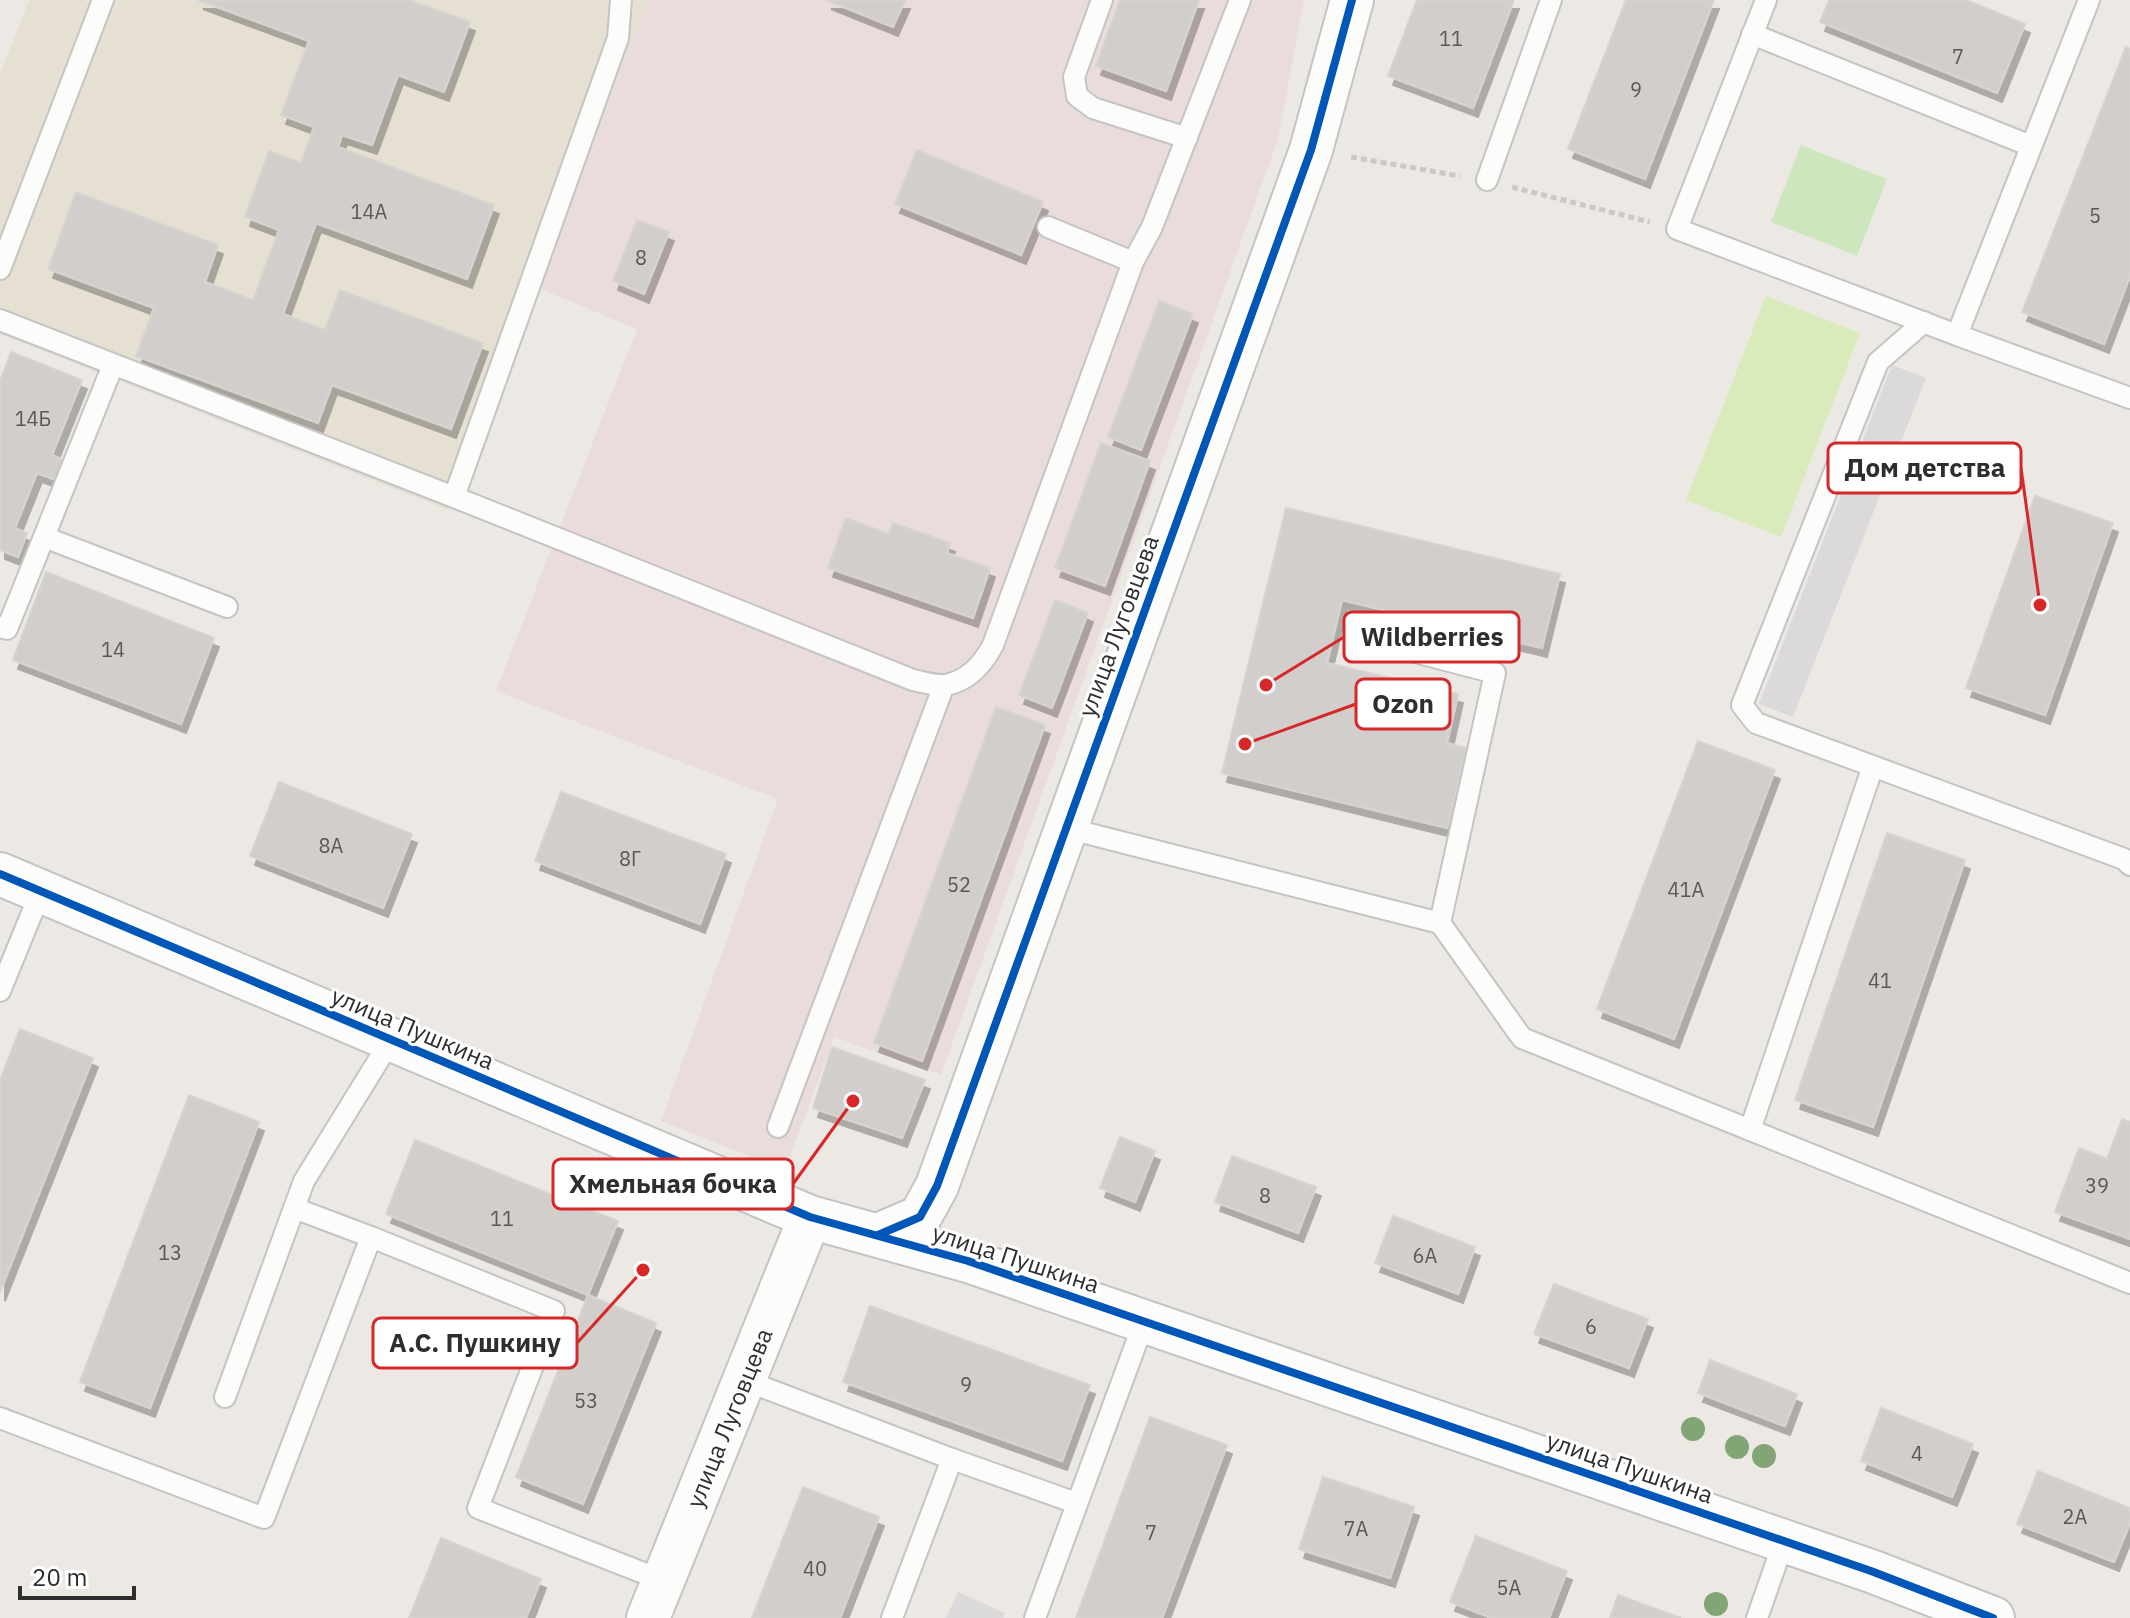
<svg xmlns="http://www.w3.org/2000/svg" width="2130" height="1618" viewBox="0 0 2130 1618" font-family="'IBM Plex Sans',sans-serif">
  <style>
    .industrial { fill: #dcd9db }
    .education { fill: #e6e0d3 }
    .medical { fill: #e9dcdb }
    .green { fill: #cee6be }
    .pitch { fill: #d9eabb }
    .building { fill: #d1cecb; stroke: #d7d4d0; stroke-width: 2; filter: url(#shadow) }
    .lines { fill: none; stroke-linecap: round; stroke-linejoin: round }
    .lane-casing { stroke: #c5c4c5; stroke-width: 24 }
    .street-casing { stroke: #c5c4c5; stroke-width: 46 }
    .path { stroke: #c9c9c8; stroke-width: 5; stroke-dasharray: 6 4; stroke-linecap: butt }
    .lane { stroke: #fcfcfb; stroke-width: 20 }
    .street { stroke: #fcfcfb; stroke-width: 42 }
    .cycleway-casing { stroke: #fff; stroke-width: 13 }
    .cycleway { stroke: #0057b8; stroke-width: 8 }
    .tree { fill: #82a575 }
    .labels { text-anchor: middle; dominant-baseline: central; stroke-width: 6; stroke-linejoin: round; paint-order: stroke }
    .number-label { font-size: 20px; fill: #585857 }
    .street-label { font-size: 24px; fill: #2e2e2e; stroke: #fff }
    .leader { fill: none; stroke: #d62828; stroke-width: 3 }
    .callout-dot { fill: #d62828; stroke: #fff; stroke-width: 3 }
    .callout { fill: #fff; stroke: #d62828; stroke-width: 3 }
    .callout-label { font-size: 26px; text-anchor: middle; font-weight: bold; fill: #2e2e2e }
  </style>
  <defs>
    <filter id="shadow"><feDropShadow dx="5" dy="9" stdDeviation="0" flood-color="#0004"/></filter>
  </defs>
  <rect width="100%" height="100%" fill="#ece8e4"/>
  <!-- industrial -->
  <g class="industrial">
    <polygon points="1892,365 1926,378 1793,717 1759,704"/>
    <polygon points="958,1592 1005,1613 1003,1618 946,1618"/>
  </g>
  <!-- education -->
  <polygon class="education" points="29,0 649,0 448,510 0,334 0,73"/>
  <!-- medical -->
  <polygon class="medical" points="649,0 1304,0 1278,139 941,1075 834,1037 785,1170 661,1121 778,799 496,691 637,329 536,287"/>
  <!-- green -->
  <polygon class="green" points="1801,145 1887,179 1857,256 1771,222"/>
  <!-- pitch -->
  <polygon class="pitch" points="1766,296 1860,333 1781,537 1686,500"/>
  <!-- building -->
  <g class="building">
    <polygon points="198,0 409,0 470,22 444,92 398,75 372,145 342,135 338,147 494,205 467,279 316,223 283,314 325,330 340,290 483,343 451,429 332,385 318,423 136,356 154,308 48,269 76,192 218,245 205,282 253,300 279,230 245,217 269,151 301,163 314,127 281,115 309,41"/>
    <polygon points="826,0 905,0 893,27"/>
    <polygon points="1120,0 1199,0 1166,91 1096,66"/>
    <polygon points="1417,0 1514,0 1473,108 1388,76"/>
    <polygon points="1626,0 1714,0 1645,179 1568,149"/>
    <polygon points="1829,0 1966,0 2025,24 1997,93 1820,22"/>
    <polygon points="2126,47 2130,49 2130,276 2104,344 2022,312"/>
    <polygon points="917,150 1043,202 1021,255 895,204"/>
    <polygon points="637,220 669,232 644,294 613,281"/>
    <polygon points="1159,301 1193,314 1141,450 1108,437"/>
    <polygon points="11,352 82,380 52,455 64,461 56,480 37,473 15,528 27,533 18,557 0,550 0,381"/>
    <polygon points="1101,443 1150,461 1105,586 1055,568"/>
    <polygon points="2035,496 2113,523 2045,715 1966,688"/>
    <polygon points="1286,508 1560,574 1542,648 1342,600 1327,663 1458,694 1447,743 1466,748 1447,828 1222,773"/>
    <polygon points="846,518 889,534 893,523 950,543 947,553 990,568 973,618 828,568"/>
    <polygon points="46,572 214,638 181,724 13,660"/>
    <polygon points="1055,600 1088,613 1052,708 1019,695"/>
    <polygon points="996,707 1045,725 922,1061 874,1043"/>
    <polygon points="1698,741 1775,770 1674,1039 1597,1009"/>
    <polygon points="279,782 412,834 383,908 250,856"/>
    <polygon points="561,792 726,854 700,924 535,861"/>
    <polygon points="1887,833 1965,860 1873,1127 1795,1100"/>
    <polygon points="20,1029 93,1058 0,1292 0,1080"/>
    <polygon points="832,1047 925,1080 902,1138 813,1108"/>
    <polygon points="189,1095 259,1122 150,1408 80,1382"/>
    <polygon points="2122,1119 2130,1122 2130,1239 2055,1212 2079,1148 2107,1159"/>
    <polygon points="1120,1137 1155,1151 1135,1202 1100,1188"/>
    <polygon points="415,1140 618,1221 588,1295 386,1214"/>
    <polygon points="1232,1156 1316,1187 1298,1233 1215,1202"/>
    <polygon points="1393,1216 1475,1247 1458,1294 1375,1263"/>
    <polygon points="1554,1284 1648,1319 1629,1368 1534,1334"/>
    <polygon points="588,1295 656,1323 583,1504 516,1477"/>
    <polygon points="870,1306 1090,1385 1062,1461 843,1382"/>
    <polygon points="1710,1360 1797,1394 1785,1426 1698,1393"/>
    <polygon points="1881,1408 1973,1444 1952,1497 1861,1461"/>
    <polygon points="1150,1417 1227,1445 1162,1618 1076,1618"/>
    <polygon points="2038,1471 2130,1508 2130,1523 2114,1562 2017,1524"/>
    <polygon points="1323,1477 1414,1507 1390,1578 1299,1549"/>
    <polygon points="803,1487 879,1517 840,1618 752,1618"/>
    <polygon points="1476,1536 1567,1571 1549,1618 1492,1618 1450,1602"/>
    <polygon points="441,1538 541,1579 526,1618 409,1618"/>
    <polygon points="1618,1595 1681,1618 1610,1618"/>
  </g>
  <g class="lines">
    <defs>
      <g id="lane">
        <polyline points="1102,0 1074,77 1077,96 1093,108 1187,138"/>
        <polyline points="1766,0 1677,229 1957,335 2089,0"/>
        <polyline points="1752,34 2031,146"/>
        <polyline points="1487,180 1551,0"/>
        <polyline points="1048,227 1133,262"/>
        <polyline points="0,269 103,0"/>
        <path d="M 0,320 L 454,497 L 913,680 C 923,682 936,686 945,685 C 969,681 983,664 993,645 L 1133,262 L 1152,227 L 1240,0"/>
        <polyline points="1924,322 1878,362 1742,705 1756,723 2124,859 2130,865"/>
        <polyline points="1957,335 2130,398"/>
        <polyline points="454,497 618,38 621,0"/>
        <polyline points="44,537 227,607"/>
        <polyline points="0,627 7,629 113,365"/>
        <polyline points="1369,640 1495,673 1440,923"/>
        <polyline points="1066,828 1440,923 1522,1038 2130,1283"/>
        <polyline points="0,991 41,891"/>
        <polyline points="778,1127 944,685"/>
        <polyline points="1750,1130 1873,766"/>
        <polyline points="294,1208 371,1237"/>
        <polyline points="744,1380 952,1459 892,1618"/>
        <polyline points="225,1397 304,1181 391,1040"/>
        <polyline points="0,1418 264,1518 371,1237 554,1311 478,1508 664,1581"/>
        <polyline points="952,1459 1076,1503"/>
        <polyline points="1035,1618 1144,1322"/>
        <polyline points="1757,1618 1784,1541"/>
      </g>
      <g id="street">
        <polyline points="0,874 810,1217 968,1261 1871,1571 1993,1618"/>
        <polyline points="878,1235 920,1217 937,1186 1311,150 1352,0"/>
        <path id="s1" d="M 648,1618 L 810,1217"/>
      </g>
    </defs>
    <!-- lane casing -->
    <use href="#lane" class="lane-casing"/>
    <!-- street casing -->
    <use href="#street" class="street-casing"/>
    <!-- path -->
    <g class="path">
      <polyline points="1351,157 1460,176"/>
      <polyline points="1512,187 1650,222"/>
    </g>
    <!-- lane -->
    <use href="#lane" class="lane"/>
    <!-- street -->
    <use href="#street" class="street"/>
    <defs>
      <g id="cycleway">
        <polyline points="0,874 810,1217 968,1261 1871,1571 1993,1618"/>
        <polyline points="878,1235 920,1217 937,1186 1311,150 1352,0"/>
      </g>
    </defs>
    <!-- cycleway casing -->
    <use href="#cycleway" class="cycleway-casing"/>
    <!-- cycleway -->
    <use href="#cycleway" class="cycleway"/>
  </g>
  <!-- trees -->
  <g class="tree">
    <circle cx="1693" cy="1429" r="12"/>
    <circle cx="1737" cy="1447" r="12"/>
    <circle cx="1764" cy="1456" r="12"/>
    <circle cx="1716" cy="1604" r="12"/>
  </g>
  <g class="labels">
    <!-- number labels -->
    <g class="number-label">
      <text x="1451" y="38">11</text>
      <text x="1958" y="56">7</text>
      <text x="1636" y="89">9</text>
      <text x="369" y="211">14А</text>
      <text x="2095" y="215">5</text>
      <text x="641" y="257">8</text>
      <text x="33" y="418">14Б</text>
      <text x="113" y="649">14</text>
      <text x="331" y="845">8А</text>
      <text x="630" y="858">8Г</text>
      <text x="959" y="884">52</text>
      <text x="1686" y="889">41А</text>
      <text x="1880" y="980">41</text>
      <text x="2097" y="1185">39</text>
      <text x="1265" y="1195">8</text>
      <text x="502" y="1218">11</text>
      <text x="170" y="1252">13</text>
      <text x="1425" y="1255">6А</text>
      <text x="1591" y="1326">6</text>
      <text x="966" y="1384">9</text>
      <text x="586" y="1400">53</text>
      <text x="1917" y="1453">4</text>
      <text x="2075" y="1516">2А</text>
      <text x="1356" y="1528">7А</text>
      <text x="1151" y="1532">7</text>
      <text x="815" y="1568">40</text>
      <text x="1509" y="1587">5А</text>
    </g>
    <!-- street labels -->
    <g class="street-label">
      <text transform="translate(1118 626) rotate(-70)">улица Луговцева</text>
      <text transform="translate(413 1028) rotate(23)">улица Пушкина</text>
      <text transform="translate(1016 1258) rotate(18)">улица Пушкина</text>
      <text stroke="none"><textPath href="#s1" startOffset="216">улица Луговцева</textPath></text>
      <text transform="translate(1630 1467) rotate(19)">улица Пушкина</text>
    </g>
  </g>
  <!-- callouts -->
  <path class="leader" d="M2040 605L2021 468M1266 685L1344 637M1245 744L1356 704M853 1101L793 1184M643 1270L577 1343"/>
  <g class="callout-dot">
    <circle cx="2040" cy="605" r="8"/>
    <circle cx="1266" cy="685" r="8"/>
    <circle cx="1245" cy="744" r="8"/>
    <circle cx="853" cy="1101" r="8"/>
    <circle cx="643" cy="1270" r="8"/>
  </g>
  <g class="callout">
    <rect x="1828" y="443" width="193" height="50" rx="8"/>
    <rect x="1344" y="612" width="175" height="50" rx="8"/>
    <rect x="1356" y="679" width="94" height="50" rx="8"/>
    <rect x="553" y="1159" width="240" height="50" rx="8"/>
    <rect x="373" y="1318" width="204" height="50" rx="8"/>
  </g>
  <g class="callout-label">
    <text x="1925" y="477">Дом детства</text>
    <text x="1432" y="646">Wildberries</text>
    <text x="1403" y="713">Ozon</text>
    <text x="673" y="1193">Хмельная бочка</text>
    <text x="475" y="1352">А.С. Пушкину</text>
  </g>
  <!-- scale -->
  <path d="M20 1586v12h114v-12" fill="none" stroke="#2e2e2e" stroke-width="4"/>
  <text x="32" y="1586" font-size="24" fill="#2e2e2e" stroke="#ffffff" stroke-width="6" paint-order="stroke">20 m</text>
</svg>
